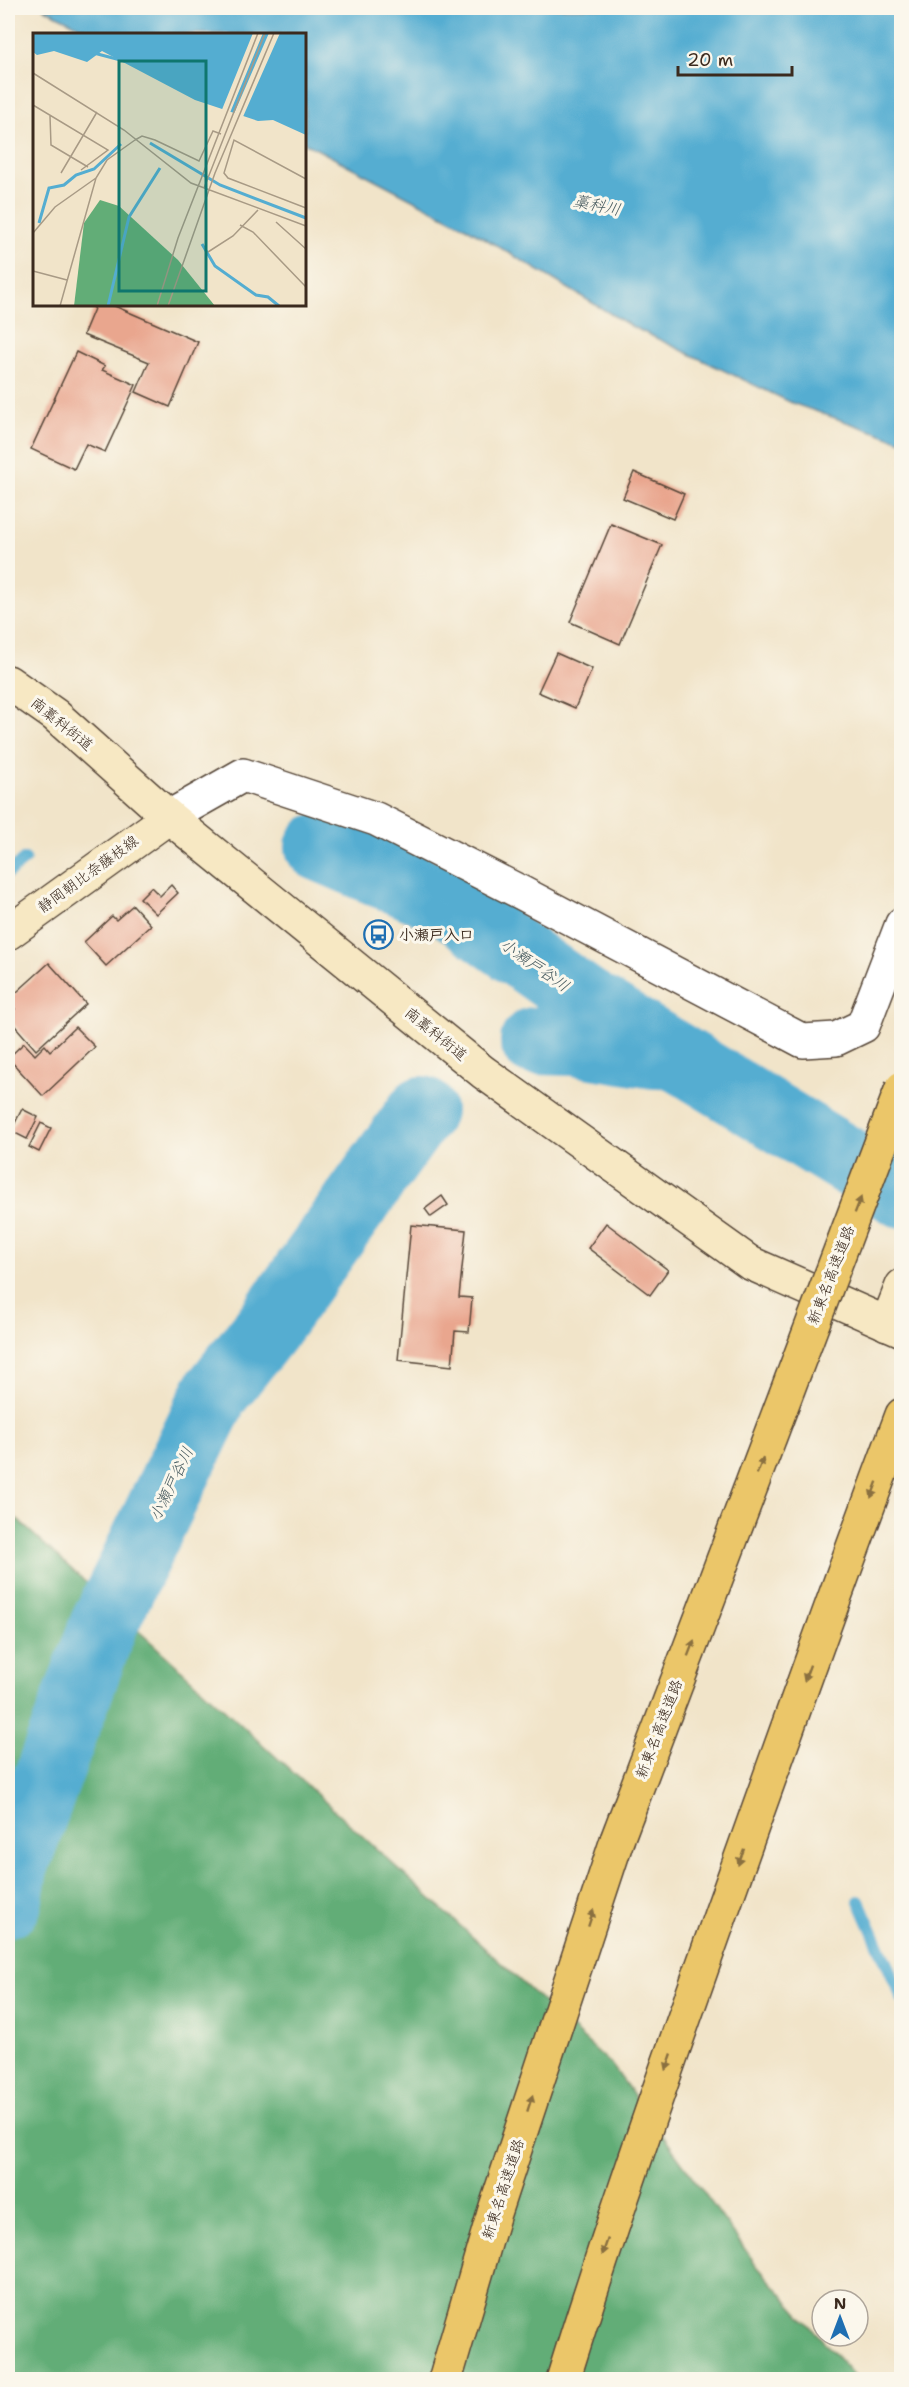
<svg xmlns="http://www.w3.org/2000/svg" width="909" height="2387" viewBox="0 0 909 2387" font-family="'Shantell Sans','Klee One',sans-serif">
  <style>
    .forest { fill: #62ad77; stroke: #4e6c4a; stroke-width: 1.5 }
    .water { fill: #54add1; stroke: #486c78; stroke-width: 1.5 }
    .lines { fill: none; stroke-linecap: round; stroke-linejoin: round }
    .stream { stroke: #54add1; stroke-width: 12 }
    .river { stroke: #54add1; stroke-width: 68 }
    .building { fill: #e9a68e }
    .street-casing { stroke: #564638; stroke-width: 36 }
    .secondary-casing { stroke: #564638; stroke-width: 36 }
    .highway-casing { stroke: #564638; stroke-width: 36 }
    .street { stroke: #fff; stroke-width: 33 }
    .secondary { stroke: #f7e8c3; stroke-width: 33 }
    .highway { stroke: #ebc669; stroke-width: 33 }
    .highway-bridge-casing { stroke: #564638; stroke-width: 36; stroke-linecap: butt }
    .highway-bridge { stroke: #ebc669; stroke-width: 33 }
    .oneway { fill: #8a7040 }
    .labels { text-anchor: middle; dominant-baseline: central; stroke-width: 6; stroke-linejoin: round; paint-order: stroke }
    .street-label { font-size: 15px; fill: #3b2a1e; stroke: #fbf7ec }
    .poi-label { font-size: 15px; font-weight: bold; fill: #3b2a1e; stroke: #fbf7ec; text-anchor: start }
    .water-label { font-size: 16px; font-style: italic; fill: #44585d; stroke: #fbf7ec }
    .inset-river { fill: none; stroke: #54add1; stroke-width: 3 }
    .inset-road { fill: none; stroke: #a89a85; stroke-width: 1.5 }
    .view { fill: #0f766e; fill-opacity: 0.15; stroke: #0f766e; stroke-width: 3 }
    .inset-edge { fill: none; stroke: #3b2a1e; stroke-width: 3 }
  </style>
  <rect width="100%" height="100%" fill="#fbf7ec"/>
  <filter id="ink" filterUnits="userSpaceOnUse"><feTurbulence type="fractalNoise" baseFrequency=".0167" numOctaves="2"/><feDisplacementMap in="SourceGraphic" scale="12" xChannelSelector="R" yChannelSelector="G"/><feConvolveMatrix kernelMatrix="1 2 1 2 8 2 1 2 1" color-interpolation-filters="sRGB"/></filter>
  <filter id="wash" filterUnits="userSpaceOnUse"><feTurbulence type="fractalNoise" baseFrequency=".008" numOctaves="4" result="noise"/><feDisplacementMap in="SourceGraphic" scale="24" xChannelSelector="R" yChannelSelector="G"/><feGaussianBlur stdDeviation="1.35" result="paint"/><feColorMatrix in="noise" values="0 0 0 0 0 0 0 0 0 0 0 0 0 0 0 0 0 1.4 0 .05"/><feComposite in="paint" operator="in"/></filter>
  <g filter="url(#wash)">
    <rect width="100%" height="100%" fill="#f1e4c9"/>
    <!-- forest -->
    <polygon class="forest" points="8,1511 611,2064 757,2266 857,2379 8,2379"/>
    <!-- water -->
    <polygon class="water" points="43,8 901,8 901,441 792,403 631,326 464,226 305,143 304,34 95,34"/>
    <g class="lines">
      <!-- stream -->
      <g class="stream">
        <polyline points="8,873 25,859"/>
        <polyline points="859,1901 902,1998"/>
      </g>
      <!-- river -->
      <g class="river">
        <polyline points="319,847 445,901 584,1000 902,1194"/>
        <polyline points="534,1041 574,1042 654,1055"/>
        <polyline points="8,1903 14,1868 103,1626 215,1394 266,1329 422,1110"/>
      </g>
    </g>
    <g id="blocks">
      <!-- building -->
      <g class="building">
        <polygon points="96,304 110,304 198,342 170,407 136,392 149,362 83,335"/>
        <polygon points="76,352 105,366 102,370 136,385 105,452 86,444 74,469 31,449"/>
        <polygon points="634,472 684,494 673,519 623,498"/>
        <polygon points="611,524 662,545 620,644 570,622"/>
        <polygon points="556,653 592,669 575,708 538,692"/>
        <polygon points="171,885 178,893 156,914 140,898 151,887 160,896"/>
        <polygon points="133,905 151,925 106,966 84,942 112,916 116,920"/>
        <polygon points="49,963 86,1004 36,1050 8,1018 15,1009 8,1000"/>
        <polygon points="75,1027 95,1047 43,1096 8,1058 24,1043 35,1055 45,1045 50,1051"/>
        <polygon points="22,1109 38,1117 27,1139 11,1131"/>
        <polygon points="41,1123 51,1128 39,1152 29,1147"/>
        <polygon points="442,1196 448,1205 431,1217 425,1209"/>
        <polygon points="606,1223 668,1270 650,1295 588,1248"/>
        <polygon points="411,1225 466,1230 459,1297 472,1298 469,1332 455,1331 452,1366 398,1360"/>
      </g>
    </g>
  </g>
  <g filter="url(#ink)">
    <use href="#blocks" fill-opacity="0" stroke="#564638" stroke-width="1.5"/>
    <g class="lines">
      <defs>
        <polyline id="street" points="169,817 243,775 376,819 522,893 803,1041 836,1039 863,1026 902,924"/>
        <g id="secondary">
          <polyline points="8,682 55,715 169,817 483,1072 750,1263 902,1330"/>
          <polyline points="8,933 169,817"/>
          <polyline points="887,1324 902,1286"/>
        </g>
        <g id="highway">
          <polyline points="445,2380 494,2213 617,1840"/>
          <path d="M 563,2380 C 612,2221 668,2064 723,1908 C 782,1743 840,1579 902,1415"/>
        </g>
      </defs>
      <!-- street casing -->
      <use href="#street" class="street-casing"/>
      <!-- secondary casing -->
      <use href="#secondary" class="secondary-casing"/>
      <!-- highway casing -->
      <use href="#highway" class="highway-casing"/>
      <!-- street -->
      <use href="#street" class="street"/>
      <!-- secondary -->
      <use href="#secondary" class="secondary"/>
      <!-- highway -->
      <use href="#highway" class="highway"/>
      <defs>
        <polyline id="highway-bridge" points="617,1840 902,1088"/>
      </defs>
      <!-- highway-bridge casing -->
      <use href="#highway-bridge" class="highway-bridge-casing"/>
      <!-- highway-bridge -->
      <use href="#highway-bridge" class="highway-bridge"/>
    </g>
    <!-- one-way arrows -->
    <defs><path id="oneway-solid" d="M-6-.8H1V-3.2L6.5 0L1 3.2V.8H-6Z" transform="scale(1.5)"/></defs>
    <g class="oneway">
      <use href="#oneway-solid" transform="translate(858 1205) rotate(-69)"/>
      <use href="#oneway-solid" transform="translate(760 1466) rotate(-69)"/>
      <use href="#oneway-solid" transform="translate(874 1490) rotate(111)"/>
      <use href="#oneway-solid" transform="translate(691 1648) rotate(-69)"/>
      <use href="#oneway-solid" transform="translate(807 1673) rotate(110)"/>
      <use href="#oneway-solid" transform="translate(741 1857) rotate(110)"/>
      <use href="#oneway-solid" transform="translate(591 1918) rotate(-72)"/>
      <use href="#oneway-solid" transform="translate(669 2062) rotate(109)"/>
      <use href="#oneway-solid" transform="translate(530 2103) rotate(-72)"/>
      <use href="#oneway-solid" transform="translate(605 2247) rotate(109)"/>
    </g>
  </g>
  <!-- icons -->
  <defs>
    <symbol id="bus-ring" viewBox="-11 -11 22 22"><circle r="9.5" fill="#fbf7ec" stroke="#1f6fb2" stroke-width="1.5"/><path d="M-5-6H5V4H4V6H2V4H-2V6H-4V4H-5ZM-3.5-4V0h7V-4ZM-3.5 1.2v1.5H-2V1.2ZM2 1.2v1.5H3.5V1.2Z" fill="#1f6fb2"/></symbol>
  </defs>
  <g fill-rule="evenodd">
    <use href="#bus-ring" x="362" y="918" width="33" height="33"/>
  </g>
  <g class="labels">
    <!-- street labels -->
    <g class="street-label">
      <text transform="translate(62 724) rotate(39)">南藁科街道</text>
      <text transform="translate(88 874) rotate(-36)">静岡朝比奈藤枝線</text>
      <text transform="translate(436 1034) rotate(39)">南藁科街道</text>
      <text transform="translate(831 1275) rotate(-69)">新東名高速道路</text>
      <text transform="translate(659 1729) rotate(-69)">新東名高速道路</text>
      <text transform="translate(503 2189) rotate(-72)">新東名高速道路</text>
    </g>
    <!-- poi labels -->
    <g class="poi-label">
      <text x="399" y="935">小瀬戸入口</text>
    </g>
    <!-- water labels -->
    <g class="water-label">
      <text transform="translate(597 205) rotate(12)">藁科川</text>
      <text transform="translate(535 965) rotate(35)">小瀬戸谷川</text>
      <text transform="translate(171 1484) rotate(-64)">小瀬戸谷川</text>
    </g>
  </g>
  <!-- overview -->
  <g transform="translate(33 33)">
    <rect width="273" height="273" fill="#f1e4c9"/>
    <path d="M 67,167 L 86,173 L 145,227 L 182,273 L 41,273 L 51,190 Z" fill="#62ad77"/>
    <path d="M 0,0 L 273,0 L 273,102 L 240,87 L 225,88 L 162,67 L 69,18 L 54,29 L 21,18 L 4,22 L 0,19 Z" fill="#54add1"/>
    <path d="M 220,0 L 230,0 L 196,82 L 188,79 ZM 236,0 L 247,0 L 209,86 L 200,83 Z" fill="#f1e4c9"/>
    <path class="inset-river" d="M 57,19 L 95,29M 117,110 L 187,152 L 273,185M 6,190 L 16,155 L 31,152 L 43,142 L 61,136 L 88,111M 169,211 L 182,233 L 223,262 L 235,264 L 246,273M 75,273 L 96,184 L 127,135"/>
    <path class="inset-road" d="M 0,40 L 91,97 L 158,150 L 273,193M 0,72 L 75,117 L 48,137M 17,83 L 18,112 L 55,134M 102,107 L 109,103 L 122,107 L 166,128 L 180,98 L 188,101M 28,140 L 64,79M 273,146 L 201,107 L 191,140 L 195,145 L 273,175M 171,155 L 232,0M 243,189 L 273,216M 207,192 L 220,199 L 273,254M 0,200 L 22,174 L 63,145M 175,219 L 200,203 L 225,177M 0,238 L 34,247M 27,273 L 63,145 L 74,127 L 102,107M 124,273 L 145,205 L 225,0M 135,273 L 182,140 L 241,0"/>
    <path class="view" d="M 86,28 L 173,28 L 173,258 L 86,258 Z"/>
    <rect width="273" height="273" class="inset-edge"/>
  </g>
  <!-- margin -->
  <rect width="909" height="2387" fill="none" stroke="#fbf7ec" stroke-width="30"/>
  <!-- north arrow -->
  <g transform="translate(840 2318)"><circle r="28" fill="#fbf7ec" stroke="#aea59a" stroke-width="1.5"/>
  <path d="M0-4.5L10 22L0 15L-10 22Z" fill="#1f6fb2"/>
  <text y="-9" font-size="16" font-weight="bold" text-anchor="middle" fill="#3b2a1e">N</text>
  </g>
  <!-- scale -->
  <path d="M678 66v9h114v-9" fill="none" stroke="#3b2a1e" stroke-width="3"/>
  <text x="687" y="66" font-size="18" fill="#3b2a1e" stroke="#fbf7ec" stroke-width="4.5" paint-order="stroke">20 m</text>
</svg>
